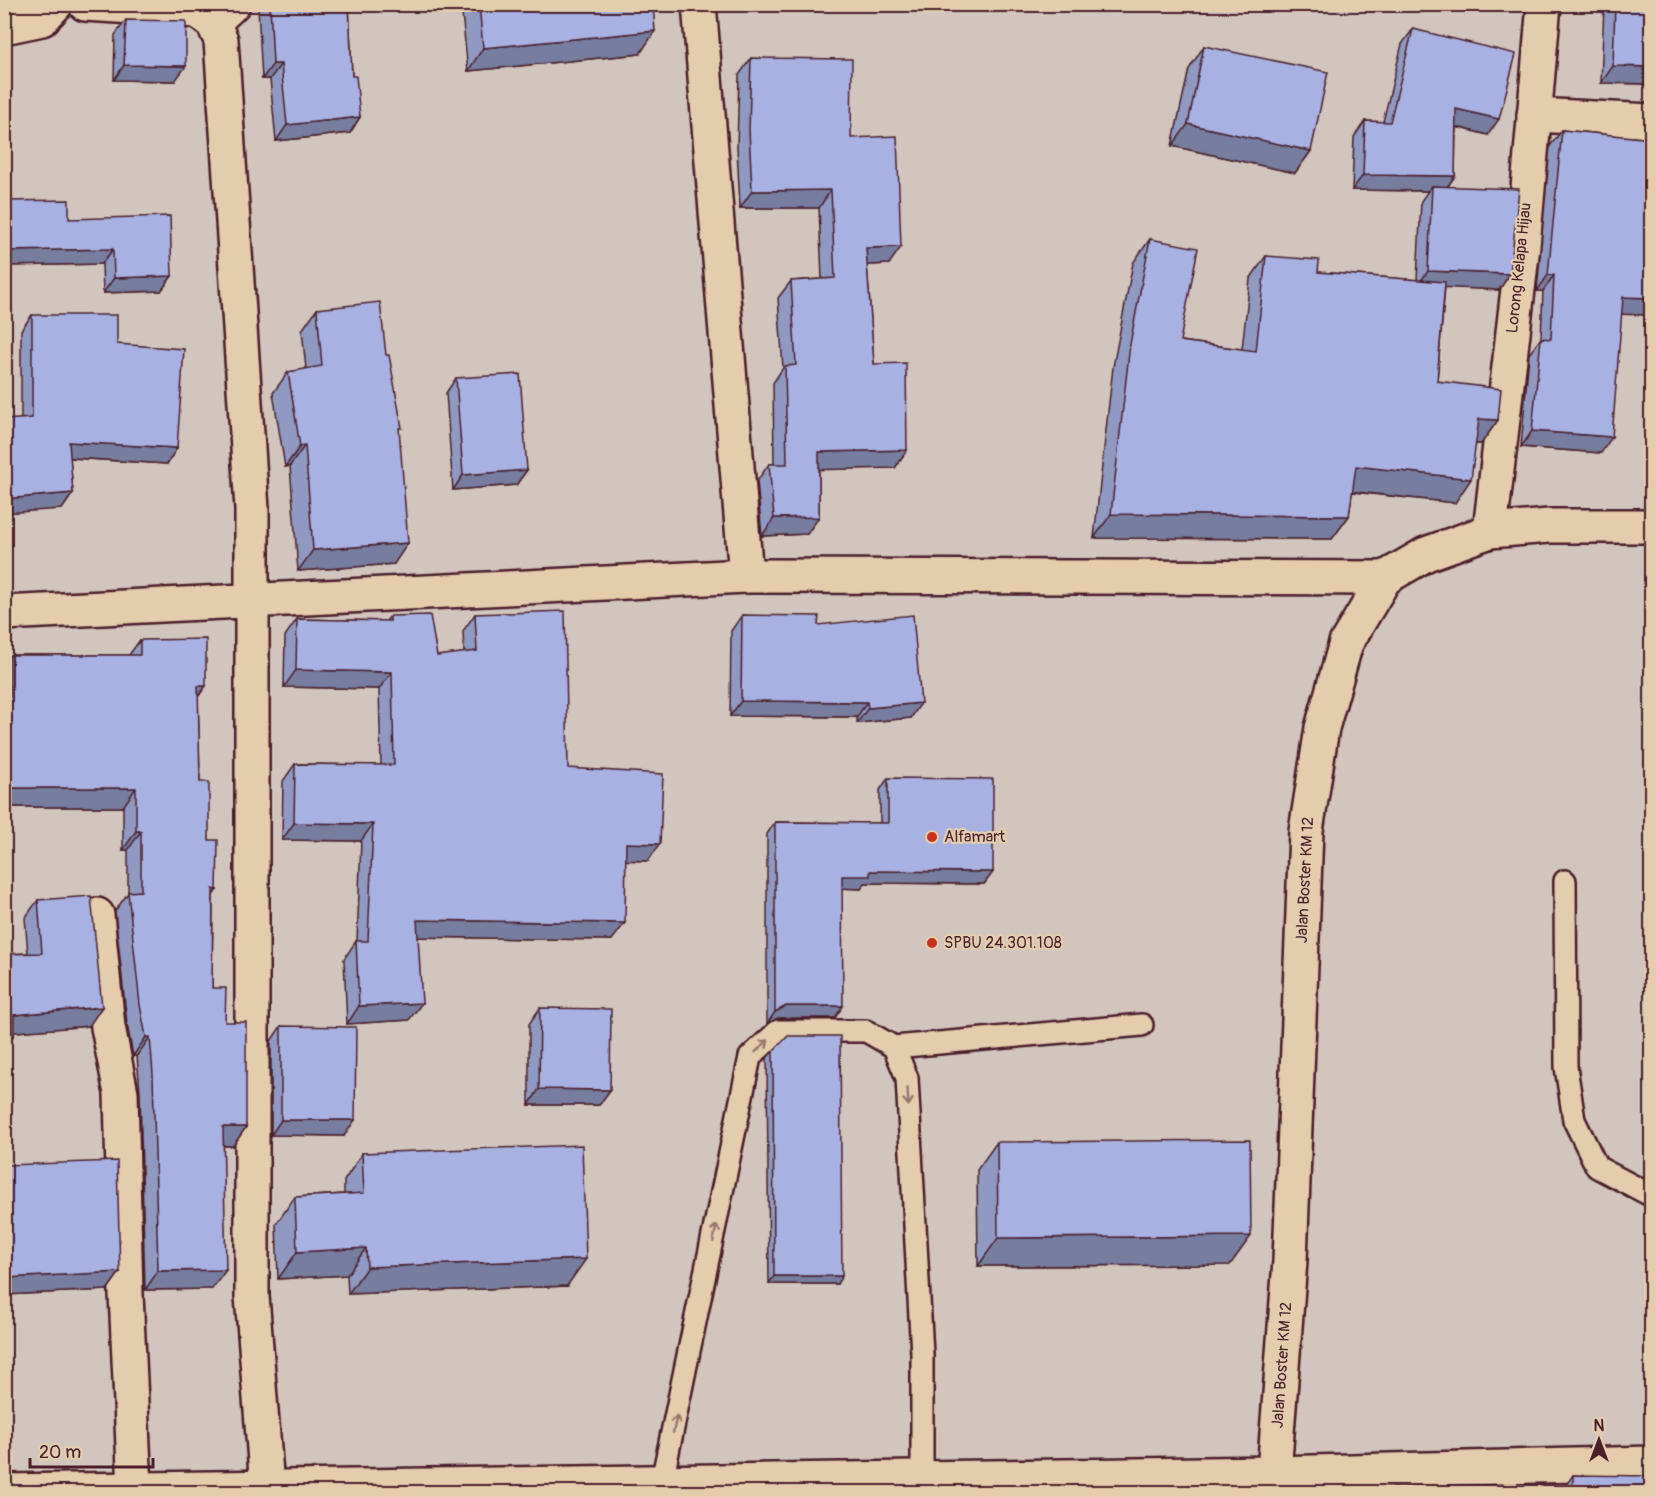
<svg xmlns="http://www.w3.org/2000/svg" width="1656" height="1497" viewBox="0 0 1656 1497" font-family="Pangolin,sans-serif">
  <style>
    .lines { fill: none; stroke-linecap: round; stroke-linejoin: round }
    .lane-casing { stroke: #4a1f2b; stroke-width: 26 }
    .street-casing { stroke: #4a1f2b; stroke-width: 38 }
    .highway-casing { stroke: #4a1f2b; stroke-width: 38 }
    .lane { stroke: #e4cdad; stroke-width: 21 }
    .street { stroke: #e4cdad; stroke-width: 33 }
    .highway { stroke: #e4cdad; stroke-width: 33 }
    .wall { fill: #9099c2; stroke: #4a1f2b; stroke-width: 1.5 }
    .shaded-wall { fill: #767d9e; stroke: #4a1f2b; stroke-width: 1.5 }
    .building { fill: #a8b2e2; stroke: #4a1f2b; stroke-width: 1.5 }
    .oneway { stroke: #97766c }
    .poi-dot { fill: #c8321e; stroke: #e4cdad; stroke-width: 2 }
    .labels { text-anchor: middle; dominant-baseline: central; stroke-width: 4.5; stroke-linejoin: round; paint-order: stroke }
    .street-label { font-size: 16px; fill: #4a1f2b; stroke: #e4cdad }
    .poi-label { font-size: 16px; fill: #4a1f2b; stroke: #e4cdad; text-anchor: start }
  </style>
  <rect width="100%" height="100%" fill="#d2c5bd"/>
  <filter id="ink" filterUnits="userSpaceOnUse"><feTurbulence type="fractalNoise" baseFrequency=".0167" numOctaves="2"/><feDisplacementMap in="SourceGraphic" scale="12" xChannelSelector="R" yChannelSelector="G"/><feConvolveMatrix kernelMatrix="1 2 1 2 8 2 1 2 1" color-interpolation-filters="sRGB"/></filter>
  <g filter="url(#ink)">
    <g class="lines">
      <defs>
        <g id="lane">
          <polyline points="1565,881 1566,1067 1574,1120 1597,1167 1652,1196"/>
          <polyline points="894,1047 1142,1025"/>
          <polyline points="662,1481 750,1057 778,1031 866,1031 894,1047 907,1078 922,1354 922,1477"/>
        </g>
        <g id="street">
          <polyline points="85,4 197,11 213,23 221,40 252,509 252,1296 267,1487"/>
          <polyline points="699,4 746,576"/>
          <polyline points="213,23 233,4"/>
          <polyline points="4,27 42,19 56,4"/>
          <polyline points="1534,115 1652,121"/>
          <polyline points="1490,531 1523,246 1544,4"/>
          <polyline points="4,613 746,576 1385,578"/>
          <polyline points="97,915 108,1027 121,1093 126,1294 135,1489"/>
          <polyline points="1274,1473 1290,1261 1306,831 1322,728 1346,643 1385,578 1426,554 1490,531 1549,526 1652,526"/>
        </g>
        <polyline id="highway" points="4,1491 1274,1473 1652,1463"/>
      </defs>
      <!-- lane casing -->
      <use href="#lane" class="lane-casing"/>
      <!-- street casing -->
      <use href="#street" class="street-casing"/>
      <!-- highway casing -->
      <use href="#highway" class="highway-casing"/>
      <!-- lane -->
      <use href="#lane" class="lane"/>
      <!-- street -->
      <use href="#street" class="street"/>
      <!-- highway -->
      <use href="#highway" class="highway"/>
    </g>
    <!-- wall -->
    <g class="wall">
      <polygon points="261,4 349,4 352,76 360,117 350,133 276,141 270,79 262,79 258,8"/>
      <polygon points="461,4 653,4 640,54 468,71"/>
      <polygon points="1604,4 1652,4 1652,103 1650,102 1650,84 1601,83"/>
      <polygon points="126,20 175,81 114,80 115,35"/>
      <polygon points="1413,29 1488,135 1456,127 1455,176 1448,186 1510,274 1499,290 1445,287 1437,381 1498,420 1481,444 1476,444 1455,503 1352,492 1349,516 1332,539 1094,538 1113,367 1133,263 1150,239 1180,341 1242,349 1250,279 1266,256 1318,272 1417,280 1421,201 1428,191 1352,190 1354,137 1365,121 1383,122 1402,44"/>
      <polygon points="1204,46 1311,151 1295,173 1172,146 1189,69"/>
      <polygon points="751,58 851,138 889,264 867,265 874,364 907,450 895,468 819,469 819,517 807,534 762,536 757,481 769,464 774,464 773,383 783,368 778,298 791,281 822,279 819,208 740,208 737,147 739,75"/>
      <polygon points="1562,130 1651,139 1652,138 1652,315 1621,314 1601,453 1521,447 1529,354 1541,338 1543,291 1537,291 1550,146"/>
      <polygon points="4,201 69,219 172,276 161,291 103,293 102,264 4,266"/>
      <polygon points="317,309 386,355 399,431 394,564 298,571 290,466 285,467 273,393 288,372 306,369 302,330"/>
      <polygon points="32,315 117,344 177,448 167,464 70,458 73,493 62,509 21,418 21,330"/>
      <polygon points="456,378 527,470 516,485 453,490 446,393"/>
      <polygon points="475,614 568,768 648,861 625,860 612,940 418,937 409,1020 347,1024 344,959 356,941 357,941 361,841 282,840 283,781 295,764 381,765 379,689 284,687 285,636 297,619 386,621 390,616 437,656 464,653 463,631"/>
      <polygon points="742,615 818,625 911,718 857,723 857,717 730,716 731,631"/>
      <polygon points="140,640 198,696 200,782 209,840 213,896 212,988 225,1022 246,1127 233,1146 223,1146 212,1289 145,1290 140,1092 137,1056 133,1056 127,1024 115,911 128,893 128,850 123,850 123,807 4,807 4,663 10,655 129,655"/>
      <polygon points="888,778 993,872 984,884 865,883 861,889 842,888 835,1018 778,1018 767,1024 767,834 775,822 880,823 880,790"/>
      <polygon points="38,900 89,1026 14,1032 14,1035 6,1046 7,1165 120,1272 107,1290 4,1295 4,954 28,953 25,918"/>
      <polygon points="540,1008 610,1090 599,1105 529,1105 529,1024"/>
      <polygon points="281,1026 344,1136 271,1135 271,1041"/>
      <polygon points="773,1051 837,1284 769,1284 767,1058"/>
      <polygon points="997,1142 1230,1265 978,1266 977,1170"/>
      <polygon points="362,1153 567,1286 348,1294 347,1275 278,1279 276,1224 295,1197 344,1194 344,1181"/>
      <polygon points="1573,1475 1652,1492 1561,1492"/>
    </g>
    <!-- shaded-wall -->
    <g class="shaded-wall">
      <polygon points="655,31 640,54 468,71 483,48"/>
      <polygon points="273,64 281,64 270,79 262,79"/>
      <polygon points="124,65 186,66 175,81 114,80"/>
      <polygon points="1613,66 1652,67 1652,82 1650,84 1601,83"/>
      <polygon points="1456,109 1499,119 1488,135 1445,124"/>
      <polygon points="360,117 350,133 276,141 287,125"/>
      <polygon points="1188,124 1311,151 1295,173 1172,146"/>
      <polygon points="1363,175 1455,176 1444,191 1432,186 1428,191 1352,190"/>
      <polygon points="831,190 819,208 740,208 752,191"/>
      <polygon points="901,247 889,264 854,266 866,248"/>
      <polygon points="113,249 102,264 4,266 4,251"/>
      <polygon points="1428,271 1510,274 1499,290 1417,286"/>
      <polygon points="1548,275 1554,275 1543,291 1537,291"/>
      <polygon points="172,276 161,291 103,293 114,278"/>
      <polygon points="1623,297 1652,298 1652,315 1611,314"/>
      <polygon points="1479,419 1498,420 1481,444 1462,443"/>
      <polygon points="1532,431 1612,437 1601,453 1521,447"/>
      <polygon points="69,442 177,448 167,464 58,457"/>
      <polygon points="305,445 290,466 285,467 300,446"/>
      <polygon points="907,450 895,468 806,470 819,452"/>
      <polygon points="1356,466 1471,479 1455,503 1339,490"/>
      <polygon points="527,470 516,485 453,490 463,475"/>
      <polygon points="73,493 62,509 4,513 4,499"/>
      <polygon points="1111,514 1349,516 1332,539 1094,538"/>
      <polygon points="819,517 807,534 762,536 774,518"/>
      <polygon points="408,543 394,564 298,571 313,550"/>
      <polygon points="296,670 392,672 379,689 284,687"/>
      <polygon points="198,686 206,686 193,704"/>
      <polygon points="741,701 867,702 857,717 730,716"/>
      <polygon points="921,703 911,718 857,723 868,708"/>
      <polygon points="4,788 136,788 123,807 4,807"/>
      <polygon points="294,823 373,824 361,841 282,840"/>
      <polygon points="136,831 141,831 128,850 123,850"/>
      <polygon points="626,843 660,844 648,861 614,860"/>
      <polygon points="870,871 993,872 984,884 865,883 861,889 834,888 842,876"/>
      <polygon points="213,889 217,890 204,908"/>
      <polygon points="417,920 625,923 612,940 405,937"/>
      <polygon points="422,1003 409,1020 347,1024 359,1006"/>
      <polygon points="786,1006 843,1006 835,1018 778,1018 767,1024 775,1012"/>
      <polygon points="102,1007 89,1026 4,1033 14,1015"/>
      <polygon points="6,1035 14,1035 4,1048"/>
      <polygon points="146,1037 150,1037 137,1056 133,1056"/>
      <polygon points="539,1089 610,1090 599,1105 529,1105"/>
      <polygon points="281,1120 355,1120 344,1136 271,1135"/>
      <polygon points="223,1127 246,1127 233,1146 210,1145"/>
      <polygon points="1251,1236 1230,1265 978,1266 998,1238"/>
      <polygon points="366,1248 347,1275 278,1279 297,1252"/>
      <polygon points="586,1259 567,1286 348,1294 367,1267"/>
      <polygon points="226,1270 212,1289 145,1290 158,1271"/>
      <polygon points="120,1272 107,1290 4,1295 4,1278"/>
      <polygon points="774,1276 842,1276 837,1284 769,1284"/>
    </g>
    <!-- building -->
    <g class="building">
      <polygon points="270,4 349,4 352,76 356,76 360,117 287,125 281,64 273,64"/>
      <polygon points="479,4 653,4 655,31 483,48"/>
      <polygon points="1615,4 1652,4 1652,67 1613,66"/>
      <polygon points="126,20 186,21 186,66 124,65"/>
      <polygon points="1413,29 1516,54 1499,119 1456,109 1455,176 1363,175 1365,121 1390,122"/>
      <polygon points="1204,46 1328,72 1311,151 1188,124"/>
      <polygon points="751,58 852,59 851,138 897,136 901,247 866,248 874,364 906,363 907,450 819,452 819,517 774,518 769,464 787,464 785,366 796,365 791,281 835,278 831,190 752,191 749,130"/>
      <polygon points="1562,130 1652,139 1652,298 1623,297 1612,437 1532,431 1541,338 1551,339 1554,275 1548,275"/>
      <polygon points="1432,186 1519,189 1510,274 1428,271"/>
      <polygon points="69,200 69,219 170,216 172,276 114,278 113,249 4,251 4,201"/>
      <polygon points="1150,239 1198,248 1180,341 1256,351 1266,256 1319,260 1318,272 1445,282 1437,381 1501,389 1498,420 1479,419 1471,479 1356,466 1349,516 1111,514 1130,344"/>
      <polygon points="380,302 386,355 389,355 402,428 399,428 408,543 313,550 305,445 300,446 288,372 322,366 317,309"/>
      <polygon points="32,315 117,315 117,344 184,349 177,448 69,442 73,493 4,499 4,420 32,418"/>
      <polygon points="520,374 527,470 463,475 456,378"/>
      <polygon points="565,611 568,768 663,774 660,844 626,843 625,923 417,920 422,1003 359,1006 356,941 368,941 373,824 294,823 295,764 394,765 392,672 296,670 297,619 390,621 390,616 430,615 437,656 477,651 475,614"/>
      <polygon points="742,615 819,616 818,625 913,615 921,703 868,708 867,702 741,701"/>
      <polygon points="206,639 206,686 198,686 200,782 209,782 209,840 218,840 217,890 213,889 212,988 226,988 225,1022 246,1022 246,1127 223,1127 226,1270 158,1271 153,1074 150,1037 146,1037 140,1005 128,892 141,891 141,831 136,831 136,788 4,788 4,697 10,697 10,655 140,655 140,640"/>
      <polygon points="888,778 993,779 993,872 870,871 870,876 842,876 843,1006 786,1006 775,1012 775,822 888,823"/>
      <polygon points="91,896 102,1007 14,1015 14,1035 6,1035 7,1165 117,1161 120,1272 4,1278 4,954 42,953 38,900"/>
      <polygon points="540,1008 611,1009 610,1090 539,1089"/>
      <polygon points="281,1026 356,1027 355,1120 281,1120"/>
      <polygon points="788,1036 840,1036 842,1276 774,1276 773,1051"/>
      <polygon points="1250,1140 1251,1236 998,1238 997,1142"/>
      <polygon points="582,1145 586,1259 367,1267 366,1248 297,1252 295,1197 364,1193 362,1153"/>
      <polygon points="1573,1475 1652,1476 1652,1492 1573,1492"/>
    </g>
    <!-- one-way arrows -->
    <defs><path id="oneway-shaft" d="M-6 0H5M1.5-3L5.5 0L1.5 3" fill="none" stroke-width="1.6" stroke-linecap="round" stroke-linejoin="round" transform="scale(1.5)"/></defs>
    <g class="oneway">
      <use href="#oneway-shaft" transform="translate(762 1046) rotate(-43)"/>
      <use href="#oneway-shaft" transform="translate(908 1097) rotate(87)"/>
      <use href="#oneway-shaft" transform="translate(715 1233) rotate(-79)"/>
      <use href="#oneway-shaft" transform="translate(675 1424) rotate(-78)"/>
    </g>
  </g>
  <!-- markers -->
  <g class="poi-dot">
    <circle cx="932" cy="837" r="6"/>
    <circle cx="932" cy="943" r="6"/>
  </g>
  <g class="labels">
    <!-- street labels -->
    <g class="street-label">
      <text transform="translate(1519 268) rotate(-84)">Lorong Kelapa Hijau</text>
      <text transform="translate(1305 880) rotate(-87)">Jalan Boster KM 12</text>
      <text transform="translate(1282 1365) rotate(-86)">Jalan Boster KM 12</text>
    </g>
    <!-- poi labels -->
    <g class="poi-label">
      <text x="944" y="837">Alfamart</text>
      <text x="944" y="943">SPBU 24.301.108</text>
    </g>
  </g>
  <!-- margin -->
  <rect width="1656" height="1497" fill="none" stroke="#e4cdad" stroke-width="24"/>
  <rect x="12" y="12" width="1632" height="1473" fill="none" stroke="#4a1f2b" stroke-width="2" filter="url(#ink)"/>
  <!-- north arrow -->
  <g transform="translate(1599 1440)" stroke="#e4cdad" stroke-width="4.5" paint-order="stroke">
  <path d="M0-4.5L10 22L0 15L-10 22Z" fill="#4a1f2b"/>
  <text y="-9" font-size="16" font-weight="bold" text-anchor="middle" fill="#4a1f2b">N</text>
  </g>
  <!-- scale -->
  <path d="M30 1458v9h123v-9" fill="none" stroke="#4a1f2b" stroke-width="3"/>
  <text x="39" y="1458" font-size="18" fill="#4a1f2b" stroke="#e4cdad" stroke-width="4.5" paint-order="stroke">20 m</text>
</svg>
